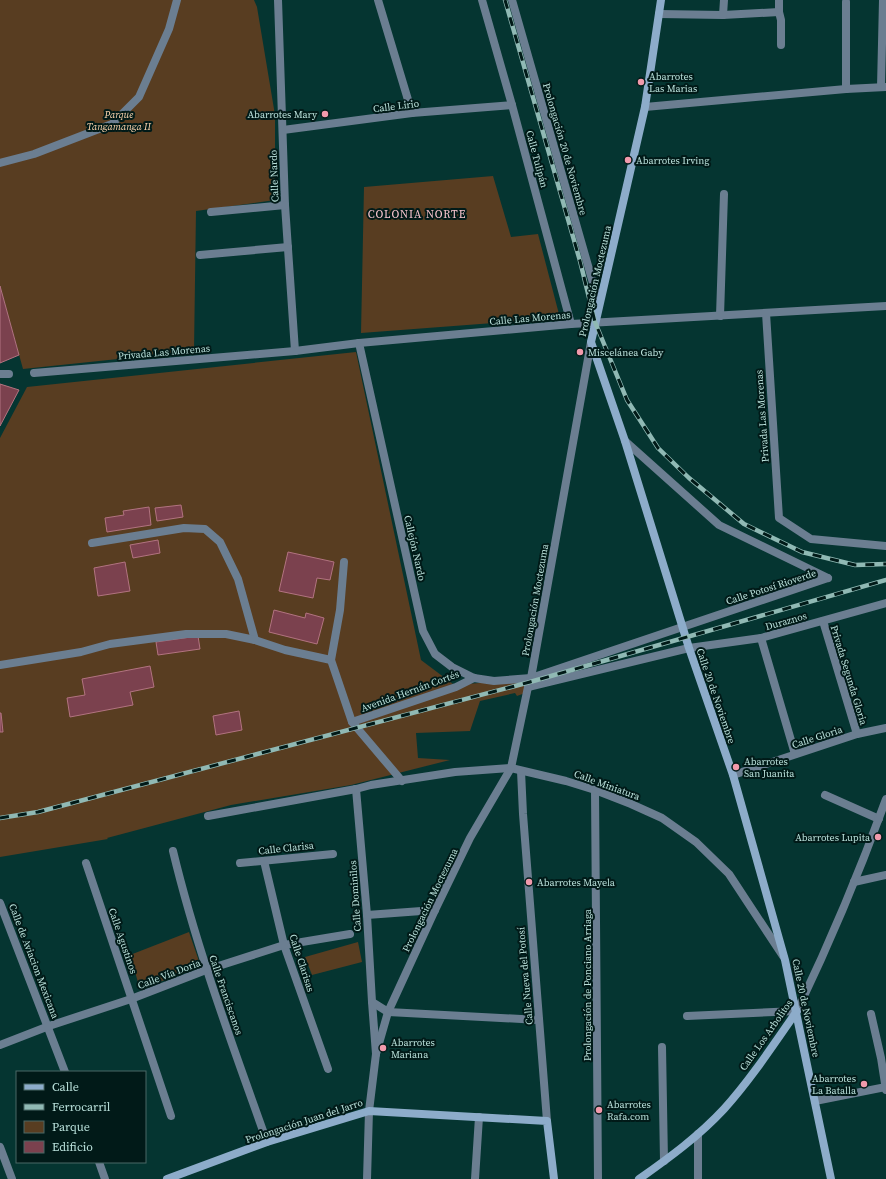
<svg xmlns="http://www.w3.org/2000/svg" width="886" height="1179" viewBox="0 0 886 1179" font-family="'Source Serif 4',serif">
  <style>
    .green { fill: #583d21 }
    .building { fill: #7b414e; stroke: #b27380 }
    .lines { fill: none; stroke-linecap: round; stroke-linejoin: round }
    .minor { stroke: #6b7e91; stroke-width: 8 }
    .tertiary { stroke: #6b7e91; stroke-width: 8 }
    .secondary { stroke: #8dacca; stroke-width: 8 }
    .rail-casing { stroke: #90b9b4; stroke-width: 4.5 }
    .rail { stroke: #011a18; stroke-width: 3; stroke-dasharray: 9; stroke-linecap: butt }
    .poi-dot { fill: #f29aac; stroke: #011a18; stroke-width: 1.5 }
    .labels { text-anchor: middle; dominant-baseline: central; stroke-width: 4; stroke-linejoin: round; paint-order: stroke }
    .poi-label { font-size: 10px; fill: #b9e0da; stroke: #011a18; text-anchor: start }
    .street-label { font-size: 10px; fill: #b9e0da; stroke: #011a18 }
    .park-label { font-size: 10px; font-style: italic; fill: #ffd7b0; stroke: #011a18 }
    .neighbourhood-label { font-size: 11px; letter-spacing: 1px; fill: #fac6cf; stroke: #011a18 }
  </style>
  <rect width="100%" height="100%" fill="#053531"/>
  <!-- green -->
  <g class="green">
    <polygon points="0,0 254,0 257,7 275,115 275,200 196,211 194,351 23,369 0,286"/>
    <polygon points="493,176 511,237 538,234 560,318 361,333 364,187"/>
    <polygon points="356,352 421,660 453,684 450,685 525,680 525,693 517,696 515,693 480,701 470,731 416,733 418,758 450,760 351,785 231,805 107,838 108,839 0,857 0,438 27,387"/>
    <polygon points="189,932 201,967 140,989 130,955"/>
    <polygon points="358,942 362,962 312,975 305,957"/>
  </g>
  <!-- building -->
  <g class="building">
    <polygon points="0,286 19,355 0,363"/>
    <polygon points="0,384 19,390 0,426"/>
    <polygon points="181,505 183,517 157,521 155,508"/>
    <polygon points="149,507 151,525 107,532 105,518 124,515 123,511"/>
    <polygon points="158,540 160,553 133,558 130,545"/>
    <polygon points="288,552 334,562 330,580 317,578 313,598 279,591"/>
    <polygon points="125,562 130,591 98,596 94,568"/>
    <polygon points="274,610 305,618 306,613 324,618 317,644 269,632"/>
    <polygon points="198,636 200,649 158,655 156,642"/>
    <polygon points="150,666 154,687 130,692 133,705 70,717 67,698 85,695 82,679"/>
    <polygon points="239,711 242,730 216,735 213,716"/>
    <polygon points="0,713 1,713 3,732 0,732"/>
  </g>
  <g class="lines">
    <!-- minor -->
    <g class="minor">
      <polyline points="278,0 285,205 295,351"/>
      <polyline points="378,0 412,113"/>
      <polyline points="482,0 512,105 571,324"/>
      <polyline points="512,0 599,304"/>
      <polyline points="779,0 779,12 781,20 781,45"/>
      <polyline points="659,14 723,15 779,12"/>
      <polyline points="723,15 724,0"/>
      <polyline points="881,87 883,0"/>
      <polyline points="846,89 846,2"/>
      <polyline points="645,107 846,89 886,87"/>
      <polyline points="283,130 412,113 512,105"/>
      <polyline points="0,163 34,154 112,124 139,97 169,29 177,0"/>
      <polyline points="211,212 285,205"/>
      <polyline points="200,255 288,247"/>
      <polyline points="766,313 779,518 811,539 886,546"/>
      <polyline points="720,316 724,194"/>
      <polyline points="359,343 423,631 435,654 452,667 474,678 494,681 531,678 828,578"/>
      <polyline points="34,373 295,351 359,343 571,324 886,306"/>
      <polyline points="0,374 9,374"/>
      <polyline points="625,441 719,525 828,578"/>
      <polyline points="92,543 184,528 205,529 220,542 238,579 255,640"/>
      <polyline points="344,562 340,610 331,660 352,722 402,781"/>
      <polyline points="823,621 857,734"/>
      <polyline points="761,638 795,754"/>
      <polyline points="0,665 81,652 110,644 186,634 226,634 255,640 285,650 331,660"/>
      <polyline points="528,687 689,648 761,638 886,603"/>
      <polyline points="352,722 456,687 474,678"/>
      <polyline points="521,771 523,814 547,1121"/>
      <polyline points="733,775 857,734 886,728"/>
      <polyline points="356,789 367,915 372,1002 388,1012 539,1020"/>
      <polyline points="595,790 598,1179"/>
      <polyline points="825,795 879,819"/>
      <polyline points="208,816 356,789 371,785 455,772 511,768 566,781 595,790 631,804 662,818 696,842 729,874 783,956"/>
      <path d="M 173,851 C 197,951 233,1046 267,1142"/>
      <polyline points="264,861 284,945 328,1069"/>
      <polyline points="86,863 171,1116"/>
      <polyline points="240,863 333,854"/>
      <polyline points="854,882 886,875"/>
      <polyline points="0,903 65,1072"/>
      <polyline points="367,915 435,910"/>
      <polyline points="372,1002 376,1054"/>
      <polyline points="871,1014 881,1058 886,1090"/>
      <path d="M 687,1016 L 797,1011 C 830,942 860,871 886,799"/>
      <polyline points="0,1045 49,1026 131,999 206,970 284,945 350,934"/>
      <polyline points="662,1047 664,1161"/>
      <polyline points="815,1101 886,1087"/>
      <polyline points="0,1147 12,1179"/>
      <polyline points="99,1162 105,1179"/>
      <polyline points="367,1179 369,1111"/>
      <polyline points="475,1179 479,1117"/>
      <polyline points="698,1179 698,1134"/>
    </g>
    <!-- tertiary -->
    <polyline class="tertiary" points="369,1111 376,1054 388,1012 435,910 470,838 511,768 528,687 531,678 591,342"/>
    <!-- secondary -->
    <g class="secondary">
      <polyline points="661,0 645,107 591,342 625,441 689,648 733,775 785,960 831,1179"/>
      <polyline points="167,1179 267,1142 369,1111 547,1121 554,1179"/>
      <path d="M 639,1179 C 669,1158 699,1136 724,1109 C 751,1079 774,1044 797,1011"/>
    </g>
    <defs>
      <g id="rail">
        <polyline points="505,0 580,261 595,322 627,400 658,448 689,478 744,524 802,552 855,565 886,564"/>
        <polyline points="0,818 38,812 530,682 886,580"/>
      </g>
    </defs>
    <!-- rail casing -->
    <use href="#rail" class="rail-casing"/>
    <!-- rail -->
    <use href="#rail" class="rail"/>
  </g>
  <!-- markers -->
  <g class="poi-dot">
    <circle cx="641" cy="82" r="4"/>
    <circle cx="325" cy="114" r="4"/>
    <circle cx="628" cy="160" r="4"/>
    <circle cx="580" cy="352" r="4"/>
    <circle cx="736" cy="767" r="4"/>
    <circle cx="878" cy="837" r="4"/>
    <circle cx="529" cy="882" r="4"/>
    <circle cx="383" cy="1048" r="4"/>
    <circle cx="864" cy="1084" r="4"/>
    <circle cx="599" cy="1110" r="4"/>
  </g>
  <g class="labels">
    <!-- poi labels -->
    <g class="poi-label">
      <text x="649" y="76">Abarrotes<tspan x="649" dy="12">Las Marias</tspan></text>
      <text x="317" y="114" text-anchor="end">Abarrotes Mary</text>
      <text x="636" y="160">Abarrotes Irving</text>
      <text x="588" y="352">Miscelánea Gaby</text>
      <text x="744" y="761">Abarrotes<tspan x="744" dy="12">San Juanita</tspan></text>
      <text x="870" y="837" text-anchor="end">Abarrotes Lupita</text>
      <text x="537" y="882">Abarrotes Mayela</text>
      <text x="391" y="1042">Abarrotes<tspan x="391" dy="12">Mariana</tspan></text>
      <text x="856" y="1078" text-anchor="end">Abarrotes<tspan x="856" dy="12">La Batalla</tspan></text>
      <text x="607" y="1104">Abarrotes<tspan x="607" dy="12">Rafa.com</tspan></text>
    </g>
    <!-- street labels -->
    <g class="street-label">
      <text transform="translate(396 106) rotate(-7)">Calle Lirio</text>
      <text transform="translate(565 149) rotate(74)">Prolongación 20 de Noviembre</text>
      <text transform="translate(537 159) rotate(75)">Calle Tulipán</text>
      <text transform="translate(274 176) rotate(-92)">Calle Nardo</text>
      <text transform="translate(595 281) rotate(-77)">Prolongación Moctezuma</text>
      <text transform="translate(530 318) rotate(-5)">Calle Las Morenas</text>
      <text transform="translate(164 352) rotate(-5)">Privada Las Morenas</text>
      <text transform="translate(762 416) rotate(-94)">Privada Las Morenas</text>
      <text transform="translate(415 548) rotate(77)">Callejón Nardo</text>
      <text transform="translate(771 587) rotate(-18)">Calle Potosí Rioverde</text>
      <text transform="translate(535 600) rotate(-80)">Prolongación Moctezuma</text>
      <text transform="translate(786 621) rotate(-16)">Duraznos</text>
      <text transform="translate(849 675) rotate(73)">Privada Segunda Gloria</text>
      <text transform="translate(410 691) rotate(-20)">Avenida Hernán Cortés</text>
      <text transform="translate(716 696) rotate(71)">Calle 20 de Noviembre</text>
      <text transform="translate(817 737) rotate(-18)">Calle Gloria</text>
      <text transform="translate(607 785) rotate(20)">Calle Miniatura</text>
      <text transform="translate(286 848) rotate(-6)">Calle Clarisa</text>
      <text transform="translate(355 896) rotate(-94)">Calle Dominilos</text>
      <text transform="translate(430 900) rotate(-64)">Prolongación Moctezuma</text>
      <text transform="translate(123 941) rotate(71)">Calle Agustinos</text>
      <text transform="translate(34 961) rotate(69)">Calle de Aviacion Mexicana</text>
      <text transform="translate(302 963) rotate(72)">Calle Clarisas</text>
      <text transform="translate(169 974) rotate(-21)">Calle Vía Doria</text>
      <text transform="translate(525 976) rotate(-95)">Calle Nueva del Potosí</text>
      <text transform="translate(587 985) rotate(-90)">Prolongación de Ponciano Arriaga</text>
      <text transform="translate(226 995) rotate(71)">Calle Franciscanos</text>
      <text transform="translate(806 1008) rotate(78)">Calle 20 de Noviembre</text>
      <text transform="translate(766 1035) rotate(-55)">Calle Los Arbolitos</text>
      <text transform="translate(304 1121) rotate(-18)">Prolongación Juan del Jarro</text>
    </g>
    <!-- park labels -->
    <g class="park-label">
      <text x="119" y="114">Parque<tspan x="119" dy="12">Tangamanga II</tspan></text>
    </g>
    <!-- neighbourhood labels -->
    <g class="neighbourhood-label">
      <text x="417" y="214">COLONIA NORTE</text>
    </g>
  </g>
  <!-- legend -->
  <rect x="16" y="1071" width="130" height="92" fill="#011a18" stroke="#4b6966"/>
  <rect x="24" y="1084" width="20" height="6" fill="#8dacca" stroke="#4b6966"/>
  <text x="52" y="1091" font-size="12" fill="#b9e0da">Calle</text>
  <rect x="24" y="1104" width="20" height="6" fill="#90b9b4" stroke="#4b6966"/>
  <text x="52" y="1111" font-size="12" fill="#b9e0da">Ferrocarril</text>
  <rect x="24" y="1121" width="20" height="12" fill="#583d21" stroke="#4b6966"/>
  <text x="52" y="1131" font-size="12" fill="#b9e0da">Parque</text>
  <rect x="24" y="1141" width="20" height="12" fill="#7b414e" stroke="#4b6966"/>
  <text x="52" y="1151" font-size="12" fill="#b9e0da">Edificio</text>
</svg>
